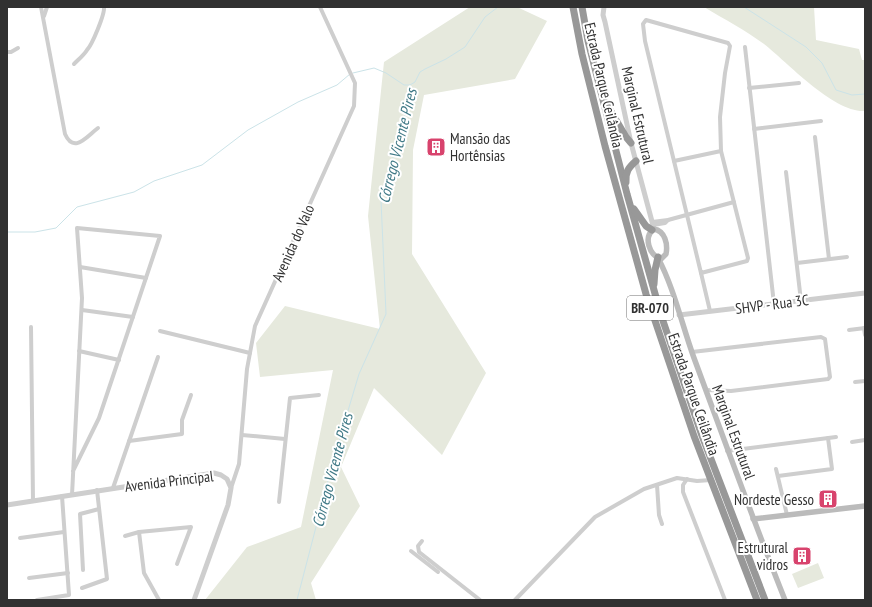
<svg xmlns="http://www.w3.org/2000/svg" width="872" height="607" viewBox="0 0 872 607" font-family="'PT Sans Narrow',sans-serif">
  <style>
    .green { fill: #e6e9dd }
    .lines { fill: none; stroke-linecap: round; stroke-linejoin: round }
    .stream { stroke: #cbe3e8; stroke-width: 1 }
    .minor { stroke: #cecece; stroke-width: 4 }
    .tertiary { stroke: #cecece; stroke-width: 5 }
    .secondary { stroke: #bbb; stroke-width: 5.5 }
    .motorway { stroke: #989898; stroke-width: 7 }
    .labels { text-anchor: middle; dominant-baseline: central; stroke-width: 4; stroke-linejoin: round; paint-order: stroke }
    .shield { fill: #fff; stroke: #6f6f6f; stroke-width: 1 }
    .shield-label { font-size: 14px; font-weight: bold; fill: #313131 }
    .street-label { font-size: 15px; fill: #313131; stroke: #fff }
    .poi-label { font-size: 15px; fill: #313131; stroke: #fff; text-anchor: end }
    .water-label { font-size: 16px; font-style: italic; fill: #417a87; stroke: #fff }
  </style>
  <rect width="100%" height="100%" fill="#fff"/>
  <!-- green -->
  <g class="green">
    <polygon points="470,7 517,7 547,21 515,79 424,95 413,150 412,254 486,373 442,455 374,388 341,467 360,506 311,583 316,600 205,600 247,547 301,527 333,370 260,377 256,343 285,306 380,329 368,216 384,62"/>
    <path d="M 704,7 L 814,7 L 816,40 L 859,49 L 862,60 L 865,60 L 865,111 C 834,113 788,63 764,44 C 745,30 724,19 704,7 Z"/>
    <polygon points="818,563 824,578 798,588 792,574"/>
  </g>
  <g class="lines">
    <!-- stream -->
    <g class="stream">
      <polyline points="744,7 806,47 822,63 836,90 852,95 865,94"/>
      <polyline points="353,73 374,68 386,73 404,85 410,85 415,82 420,72 425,69 446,59 465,47 485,17 498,7"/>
      <polyline points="7,232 35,232 56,228 77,207 134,192 154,181 202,165 248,130 298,102 337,85 350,74"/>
      <polyline points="297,600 335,454 359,374 386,314 381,200 406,112 410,85"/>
    </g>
    <!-- minor -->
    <g class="minor">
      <path d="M 41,7 L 65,134 C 74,154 86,137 98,128"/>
      <polyline points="44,16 47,7"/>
      <polygon points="646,20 728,43 730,46 725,73 720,117 721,151 748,258 747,261 701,273 645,41 643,24"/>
      <polyline points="745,47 774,304"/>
      <polyline points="7,52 11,52 18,48"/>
      <path d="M 74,64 C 79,59 84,55 87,50 C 92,45 105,14 104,7"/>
      <polyline points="749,88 799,83"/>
      <polyline points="754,129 821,121"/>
      <polyline points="815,137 829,259"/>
      <polyline points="674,161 721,151"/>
      <polyline points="786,172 801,301"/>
      <polyline points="652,222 668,220 734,202"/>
      <polyline points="653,225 665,223 668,220"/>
      <polyline points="797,263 847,257"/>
      <polyline points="80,267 146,278"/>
      <polyline points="701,273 710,311"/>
      <polyline points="82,310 133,317"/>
      <polyline points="31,327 33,501"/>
      <polyline points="864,328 865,335"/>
      <polyline points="849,330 865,328"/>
      <polyline points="160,331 250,353"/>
      <polyline points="79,351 119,360"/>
      <polyline points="692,352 821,337 825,339 830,377 828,379 731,391 706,390"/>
      <polyline points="855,382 865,381"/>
      <polyline points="242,435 285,439"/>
      <polyline points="129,441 182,434 182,420 191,395"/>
      <polyline points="852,442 865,440"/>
      <polyline points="727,451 836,437"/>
      <polyline points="776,469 787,515"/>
      <polyline points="778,476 832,469 828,438"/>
      <polyline points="687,479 683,485 683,492 725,600"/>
      <polyline points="657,485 659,515 662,524"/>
      <polyline points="113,488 158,357"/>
      <polyline points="231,488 239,464 247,369 255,326 354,106 355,83 320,7"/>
      <polyline points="72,495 82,298 77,228 160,236 99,418 73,471"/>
      <polyline points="279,502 290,398 319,395"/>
      <polyline points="139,532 144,573 159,600"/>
      <polyline points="125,536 139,532 191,527 177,564"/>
      <polyline points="20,538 64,532"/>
      <polyline points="422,541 418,546 419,552 480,600"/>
      <polyline points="411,551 438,572"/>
      <polyline points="83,570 80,514 99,509"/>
      <polyline points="29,578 68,573"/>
      <polyline points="82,588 107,579 97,490"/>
      <polyline points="37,600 69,595 62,496"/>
      <polyline points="515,600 595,517 644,489 677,478 697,481 711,480"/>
    </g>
    <!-- tertiary -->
    <g class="tertiary">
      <polyline points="604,7 603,15 605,22 631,143 654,229"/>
      <polyline points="679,315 865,293"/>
      <polyline points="7,505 214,473 221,475 227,479 231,488 228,505 194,600"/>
    </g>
    <!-- secondary -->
    <g class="secondary">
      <path d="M 654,229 C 665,231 668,244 666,254 L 661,259 C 649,255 643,237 654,229 Z"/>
      <path d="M 658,258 C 674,288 682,325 694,358 C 724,439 753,520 785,600"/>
      <polyline points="753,519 865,506"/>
    </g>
    <!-- motorway -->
    <g class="motorway">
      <polyline points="573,7 582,54 605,146 646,294 694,436 757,600"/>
      <polyline points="582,7 588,41 627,194 661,315 701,433 765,600"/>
      <polyline points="606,103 626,137 631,143"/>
      <path d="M 626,182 C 625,172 629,167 636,161"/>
      <polyline points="634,209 646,226 652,230"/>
      <polyline points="654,284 655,270 658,257"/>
    </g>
  </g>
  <!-- icons -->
  <defs>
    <symbol id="building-square" viewBox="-11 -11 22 22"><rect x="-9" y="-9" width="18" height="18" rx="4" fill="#d8436d" stroke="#fff"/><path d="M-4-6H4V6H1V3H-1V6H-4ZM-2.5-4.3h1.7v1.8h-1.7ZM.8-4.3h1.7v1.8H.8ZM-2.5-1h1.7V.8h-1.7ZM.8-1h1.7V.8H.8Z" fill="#fff"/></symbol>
  </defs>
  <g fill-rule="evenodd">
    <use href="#building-square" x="425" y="136" width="22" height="22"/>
    <use href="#building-square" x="817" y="488" width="22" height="22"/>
    <use href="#building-square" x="791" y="545" width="22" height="22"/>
  </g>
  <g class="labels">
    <!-- shield labels -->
    <rect class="shield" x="627" y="296" width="46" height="24" rx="3"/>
    <g class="shield-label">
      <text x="650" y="308">BR-070</text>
    </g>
    <!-- street labels -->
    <g class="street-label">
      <text transform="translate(604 85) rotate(77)">Estrada Parque Ceilândia</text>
      <text transform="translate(638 115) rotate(77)">Marginal Estrutural</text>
      <text transform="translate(293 243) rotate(-66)">Avenida do Valo</text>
      <text transform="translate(772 304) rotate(-7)">SHVP - Rua 3C</text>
      <text transform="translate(694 394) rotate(71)">Estrada Parque Ceilândia</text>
      <text transform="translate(734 432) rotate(70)">Marginal Estrutural</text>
      <text transform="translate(169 481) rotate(-7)">Avenida Principal</text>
    </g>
    <!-- poi labels -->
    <g class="poi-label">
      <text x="450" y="138" text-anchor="start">Mansão das<tspan x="450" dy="17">Hortênsias</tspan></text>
      <text x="814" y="499">Nordeste Gesso</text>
      <text x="788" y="547">Estrutural<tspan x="788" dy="17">vidros</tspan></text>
    </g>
    <!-- water labels -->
    <g class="water-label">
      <text transform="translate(397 146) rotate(-76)">Córrego Vicente Pires</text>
      <text transform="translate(332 470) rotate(-75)">Córrego Vicente Pires</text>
    </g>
  </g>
  <!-- border -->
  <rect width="872" height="607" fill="none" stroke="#313131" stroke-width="16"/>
</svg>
